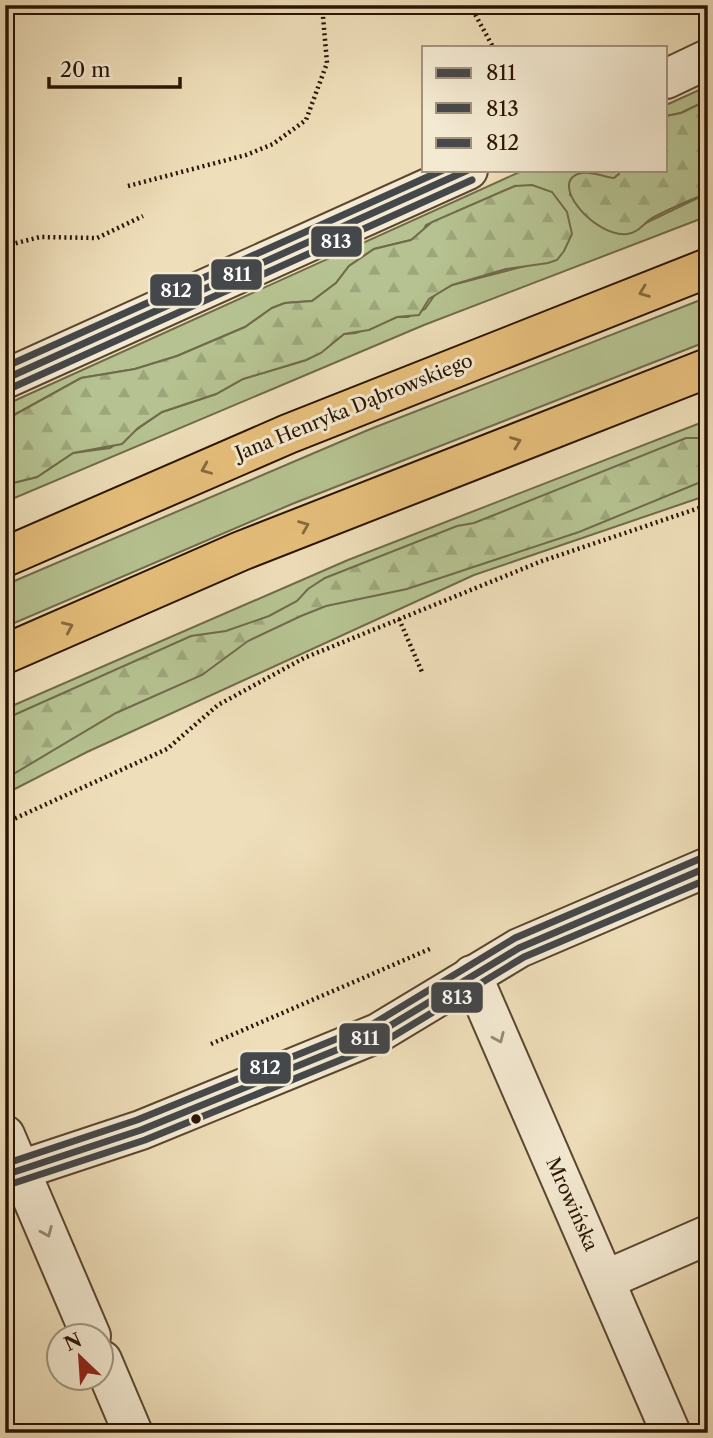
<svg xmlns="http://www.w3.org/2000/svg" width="713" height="1438" viewBox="0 0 713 1438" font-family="'Libre Caslon Text',serif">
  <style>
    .grass { fill: #b6c291; stroke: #706b4a; stroke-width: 2 }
    .forest { fill: url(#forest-firs); stroke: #706b4a; stroke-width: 2 }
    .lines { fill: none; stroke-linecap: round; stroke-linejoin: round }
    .street-casing { stroke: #5b4630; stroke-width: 42 }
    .primary-casing { stroke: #2a1402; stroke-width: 42 }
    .path { stroke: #2a1402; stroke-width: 4.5; stroke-dasharray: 2 3.5; stroke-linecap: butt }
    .street { stroke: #f4ead2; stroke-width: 38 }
    .primary { stroke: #e7bf7c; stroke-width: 38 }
    .bus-1-casing { stroke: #f4ead2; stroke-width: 12 }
    .bus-2-casing { stroke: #f4ead2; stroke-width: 12 }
    .bus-3-casing { stroke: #f4ead2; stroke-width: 12 }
    .bus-1 { stroke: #45484a; stroke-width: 7 }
    .bus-2 { stroke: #45484a; stroke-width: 7 }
    .bus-3 { stroke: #45484a; stroke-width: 7 }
    .oneway { stroke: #886a3f }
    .oneway2 { stroke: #998a74 }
    .bus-dot { fill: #2a1402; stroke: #f4ead2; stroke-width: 2.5 }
    .labels { text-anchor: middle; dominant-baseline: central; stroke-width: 6; stroke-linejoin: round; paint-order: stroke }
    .street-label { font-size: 19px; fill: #2a1402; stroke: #f4ead2 }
    .line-badge { stroke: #f4ead2; stroke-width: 2.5 }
    .badge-label { font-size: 19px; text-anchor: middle; font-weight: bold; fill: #fff }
  </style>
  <defs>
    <pattern id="forest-firs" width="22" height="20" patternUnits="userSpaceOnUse" patternTransform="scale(1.75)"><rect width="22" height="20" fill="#b6c291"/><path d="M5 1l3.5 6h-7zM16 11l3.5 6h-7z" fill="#9da67b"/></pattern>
  </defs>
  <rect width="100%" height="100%" fill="#eedeb9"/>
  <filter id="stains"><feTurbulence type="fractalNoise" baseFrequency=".00286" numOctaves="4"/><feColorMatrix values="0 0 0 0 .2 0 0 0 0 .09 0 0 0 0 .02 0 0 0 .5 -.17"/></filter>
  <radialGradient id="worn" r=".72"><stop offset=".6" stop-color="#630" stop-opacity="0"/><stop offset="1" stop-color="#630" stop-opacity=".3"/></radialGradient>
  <!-- grass -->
  <g class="grass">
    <polygon points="708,86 708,100 681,113 666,116 666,105"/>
    <polygon points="524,170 619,170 619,174 614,178 572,180 570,195 646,223 708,193 708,216 424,325 5,502 5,485 37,477 73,453 110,448 162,412 216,394 243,379 306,360 320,353 344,334 356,333 397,317 408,317 425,309 436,293 452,285 525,266 515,186 426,225 421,235 411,240 374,249 349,266 336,283 312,301 285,303 272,308 245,327 177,356 135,369 81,378 5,420 5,405"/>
    <polygon points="708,297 708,341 292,504 5,627 5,585 368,430"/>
    <polygon points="708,420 708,495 474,575 87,752 5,794 5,709 348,560"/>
  </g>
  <!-- forest -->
  <g class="forest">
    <path d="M 708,100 L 708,193 C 690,200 671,208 654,217 C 644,222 639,233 627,234 C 595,238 545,180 582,173 C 592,171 604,177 614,178 L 619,174 L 619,170 L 666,170 L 666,116 L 681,113 Z"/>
    <polygon points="532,185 552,192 567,212 572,234 564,251 557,260 548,263 506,269 452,285 429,299 419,315 397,317 369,330 344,334 321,353 306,360 243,379 216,394 162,412 138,428 122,444 73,453 37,477 5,485 5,420 81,378 135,369 177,356 245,327 272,308 285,303 312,301 336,283 349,266 374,249 411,240 432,222 515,186"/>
    <polygon points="686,438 700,438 708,443 708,479 579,532 407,589 326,606 301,616 248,641 202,675 116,713 5,779 5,719 191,636 226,631 269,616 297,601 308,589 325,578 457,526 474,523"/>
  </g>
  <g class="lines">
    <defs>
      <g id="street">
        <polyline points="666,79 708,59"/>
        <polyline points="5,379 468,170"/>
        <polyline points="472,975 671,1433"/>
        <polyline points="5,1135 91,1336"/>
        <polyline points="5,1175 141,1130 378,1033 519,948 708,867"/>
        <polyline points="605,1280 708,1235"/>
        <polyline points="102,1360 133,1433"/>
      </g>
      <g id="primary">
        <polyline points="5,557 288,434 708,268"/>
        <polyline points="5,654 241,551 708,368"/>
      </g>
    </defs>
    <!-- street casing -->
    <use href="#street" class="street-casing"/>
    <!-- primary casing -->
    <use href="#primary" class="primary-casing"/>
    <!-- path -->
    <g class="path">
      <polyline points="470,5 493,47"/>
      <polyline points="128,186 246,155 273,144 306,120 327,63 322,5"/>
      <polyline points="5,246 40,237 97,238 143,216"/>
      <polyline points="399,619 422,672"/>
      <polyline points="5,823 167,749 218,705 304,658 542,561 708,505"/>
      <polyline points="211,1044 432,948"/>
    </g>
    <!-- street -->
    <use href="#street" class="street"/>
    <!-- primary -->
    <use href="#primary" class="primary"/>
    <defs>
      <g id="bus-1">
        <polyline points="5,379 468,170"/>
        <polyline points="5,1175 141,1130 378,1033 519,948 708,867"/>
      </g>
      <g id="bus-2">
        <polyline points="9,389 472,180"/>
        <polyline points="8,1185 145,1140 382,1043 524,957 708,879"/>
      </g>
      <g id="bus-3">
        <polyline points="5,367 443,170"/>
        <polyline points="5,1164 137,1120 373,1024 515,938 704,857"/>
      </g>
    </defs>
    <!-- bus-1 casing -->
    <use href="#bus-1" class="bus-1-casing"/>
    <!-- bus-2 casing -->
    <use href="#bus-2" class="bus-2-casing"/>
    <!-- bus-3 casing -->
    <use href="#bus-3" class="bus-3-casing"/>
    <!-- bus-1 -->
    <use href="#bus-1" class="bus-1"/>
    <!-- bus-2 -->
    <use href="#bus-2" class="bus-2"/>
    <!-- bus-3 -->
    <use href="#bus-3" class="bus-3"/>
  </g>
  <!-- one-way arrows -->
  <defs><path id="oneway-chevron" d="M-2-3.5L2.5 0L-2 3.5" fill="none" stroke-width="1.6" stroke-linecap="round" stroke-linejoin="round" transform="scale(1.75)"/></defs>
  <g class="oneway">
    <use href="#oneway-chevron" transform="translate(644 292) rotate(159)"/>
    <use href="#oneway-chevron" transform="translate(516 442) rotate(-21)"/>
    <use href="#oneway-chevron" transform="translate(206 469) rotate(157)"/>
    <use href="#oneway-chevron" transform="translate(304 526) rotate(-22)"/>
    <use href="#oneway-chevron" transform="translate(68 627) rotate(-24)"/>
  </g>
  <g class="oneway2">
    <use href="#oneway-chevron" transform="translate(499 1038) rotate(66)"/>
    <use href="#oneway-chevron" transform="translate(47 1232) rotate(67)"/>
  </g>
  <!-- markers -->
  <circle class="bus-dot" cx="196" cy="1119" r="6"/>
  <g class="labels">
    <!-- street labels -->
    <g class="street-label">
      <text transform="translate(354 407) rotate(-22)">Jana Henryka Dąbrowskiego</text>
      <text transform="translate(572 1204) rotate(66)">Mrowińska</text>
    </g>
  </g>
  <g class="line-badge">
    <rect x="310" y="225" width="53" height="33" rx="7" fill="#45484a"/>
    <rect x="210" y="258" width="53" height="33" rx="7" fill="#45484a"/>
    <rect x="149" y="273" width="54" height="34" rx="7" fill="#45484a"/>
    <rect x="430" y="981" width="54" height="33" rx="7" fill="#45484a"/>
    <rect x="338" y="1022" width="53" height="33" rx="7" fill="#45484a"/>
    <rect x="239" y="1051" width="53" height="34" rx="7" fill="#45484a"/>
  </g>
  <g class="badge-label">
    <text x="336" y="248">813</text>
    <text x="237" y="281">811</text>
    <text x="176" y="297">812</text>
    <text x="457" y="1004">813</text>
    <text x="365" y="1045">811</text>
    <text x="265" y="1074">812</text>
  </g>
  <!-- margin -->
  <rect width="713" height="1438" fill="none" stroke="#eedeb9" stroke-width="28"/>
  <rect x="7" y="7" width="699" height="1424" fill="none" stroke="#2a1402" stroke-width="3.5"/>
  <rect x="14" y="14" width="685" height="1410" fill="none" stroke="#2a1402" stroke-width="2"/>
  <!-- legend -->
  <rect x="422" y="46" width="245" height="126" fill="#f4ead2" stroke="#a3947f" stroke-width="2"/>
  <rect x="436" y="68" width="35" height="10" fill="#45484a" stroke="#a3947f" stroke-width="2"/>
  <text x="486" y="80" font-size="21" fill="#2a1402">811</text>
  <rect x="436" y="103" width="35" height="10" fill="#45484a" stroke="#a3947f" stroke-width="2"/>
  <text x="486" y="116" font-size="21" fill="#2a1402">813</text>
  <rect x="436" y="138" width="35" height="10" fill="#45484a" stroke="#a3947f" stroke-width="2"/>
  <text x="486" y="150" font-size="21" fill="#2a1402">812</text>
  <!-- north arrow -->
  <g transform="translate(80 1357) rotate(335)"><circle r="33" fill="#f4ead2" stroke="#a3947f" stroke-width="2"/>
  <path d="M0-5L12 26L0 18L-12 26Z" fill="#8f2418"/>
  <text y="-10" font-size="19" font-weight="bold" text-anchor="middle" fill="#2a1402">N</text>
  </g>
  <!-- scale -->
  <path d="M49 77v10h131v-10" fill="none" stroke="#2a1402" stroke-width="3.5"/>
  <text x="60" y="77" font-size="21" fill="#2a1402" stroke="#f4ead2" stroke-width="5" paint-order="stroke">20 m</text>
  <rect width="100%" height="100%" filter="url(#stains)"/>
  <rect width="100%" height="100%" fill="url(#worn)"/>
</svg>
